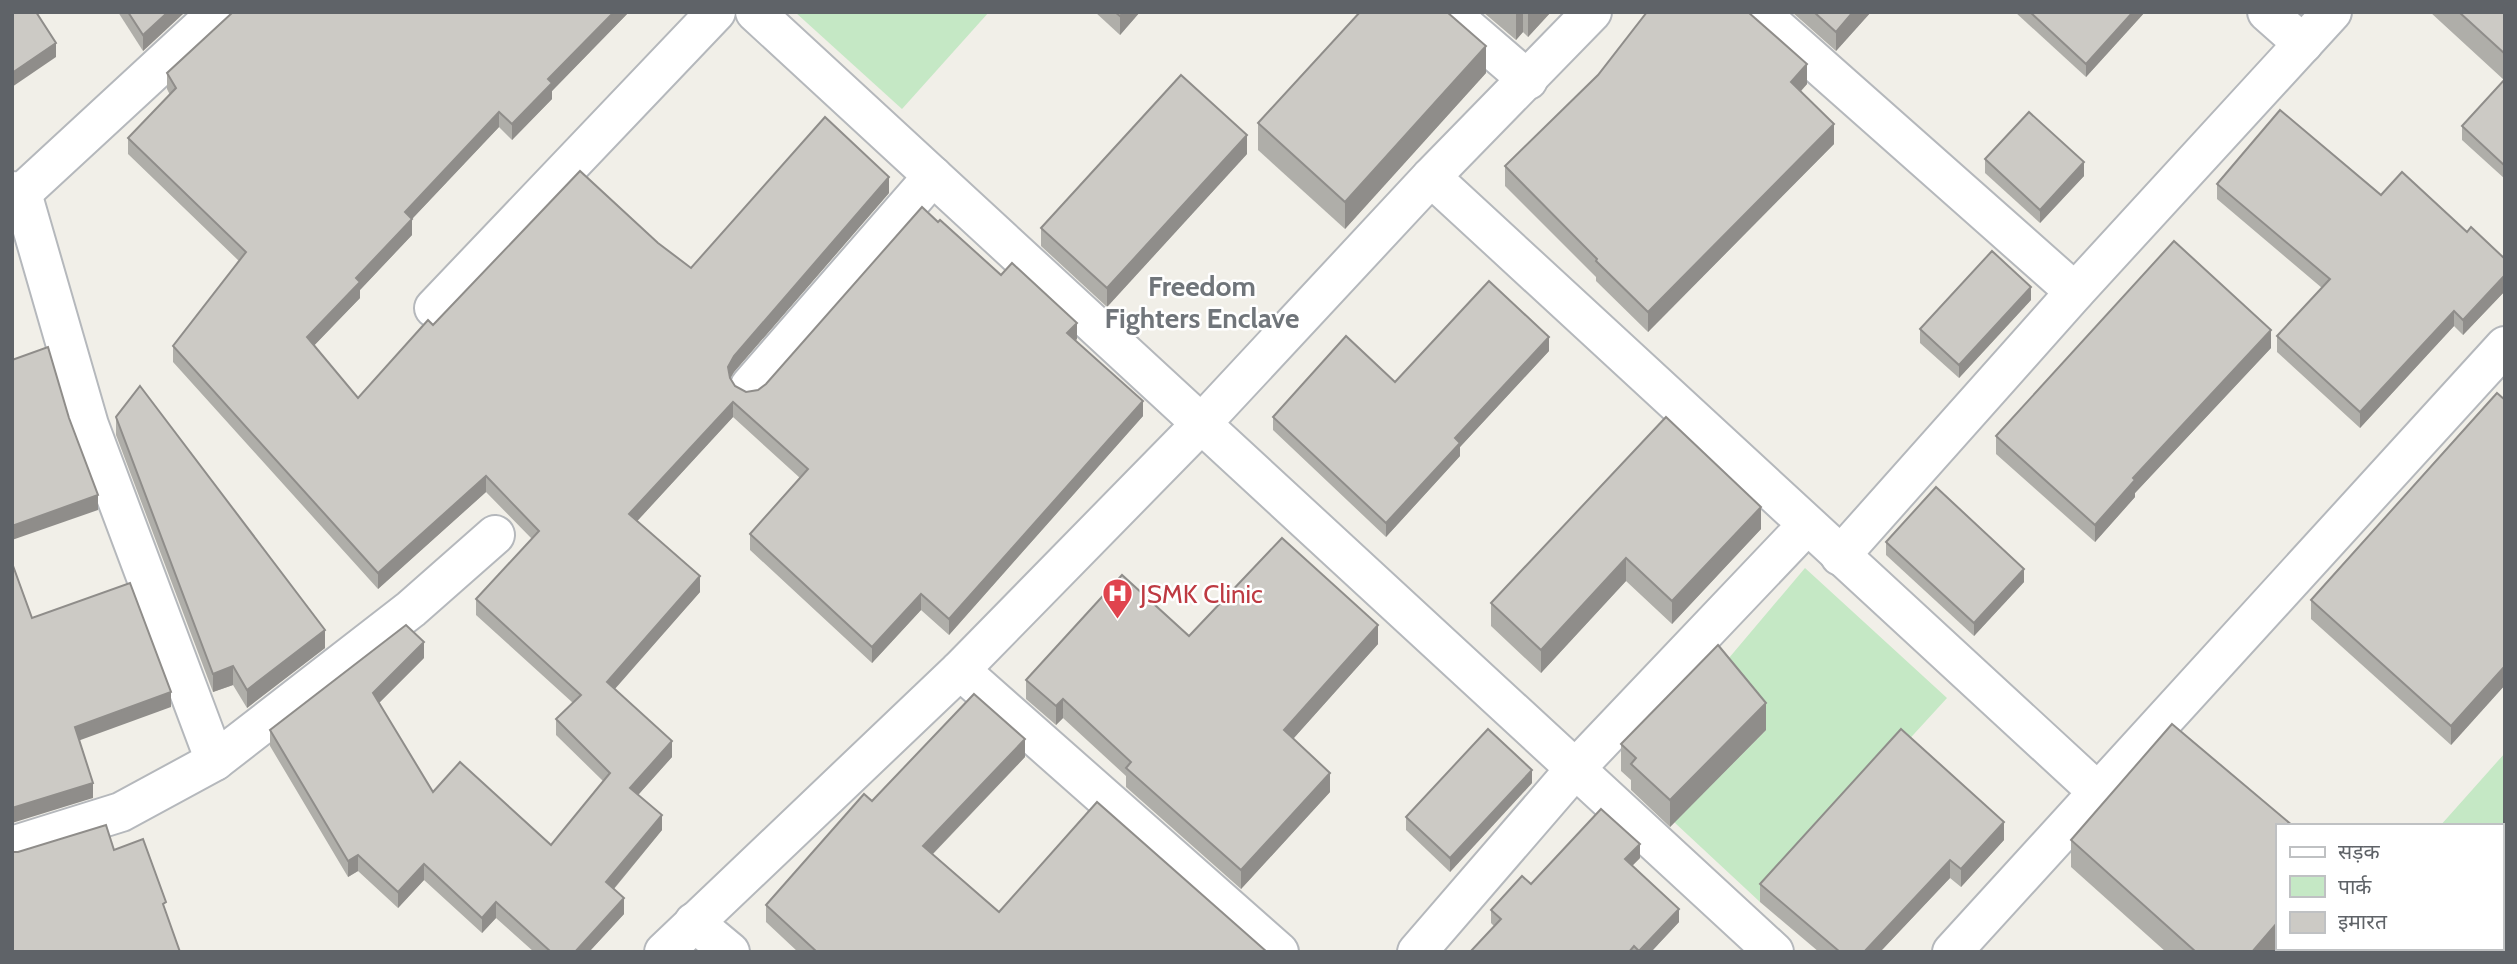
<svg xmlns="http://www.w3.org/2000/svg" width="2517" height="964" viewBox="0 0 2517 964" font-family="Cabin,'Noto Sans Devanagari',sans-serif">
  <style>
    .green { fill: #c5e8c5 }
    .lines { fill: none; stroke-linecap: round; stroke-linejoin: round }
    .minor-casing { stroke: #b5b8bc; stroke-width: 42 }
    .minor { stroke: #fff; stroke-width: 38 }
    .wall { fill: #afaea9 }
    .shaded-wall { fill: #8f8d8a }
    .building { fill: #cccac5; stroke: #8f8d8a; stroke-width: 2 }
    .labels { text-anchor: middle; dominant-baseline: central; stroke-width: 5; stroke-linejoin: round; paint-order: stroke }
    .health-label { font-size: 26px; fill: #be3a42; stroke: #fff; text-anchor: start }
    .neighbourhood-label { font-size: 28px; font-weight: bold; fill: #70757a; stroke: #fff }
  </style>
  <rect width="100%" height="100%" fill="#f1efe8"/>
  <!-- green -->
  <g class="green">
    <polygon points="795,12 989,12 902,109"/>
    <polygon points="1805,568 1947,698 1760,902 1674,822 1766,730 1718,671"/>
    <polygon points="2505,753 2505,952 2329,952 2332,948 2501,948 2501,826 2440,826"/>
  </g>
  <g class="lines">
    <defs>
      <g id="minor">
        <polyline points="755,12 1774,952"/>
        <polyline points="1449,12 1528,80"/>
        <polyline points="1759,12 2075,292"/>
        <polyline points="2267,12 2303,44"/>
        <polyline points="1431,177 2099,793"/>
        <polyline points="12,191 22,193 218,12"/>
        <polyline points="434,308 716,12"/>
        <polyline points="750,386 933,176"/>
        <polyline points="1840,556 2075,292 2332,12"/>
        <polyline points="960,670 1279,952"/>
        <polyline points="215,761 411,609 495,535"/>
        <polyline points="12,846 121,812 215,761 89,425 22,193"/>
        <polyline points="694,922 730,952"/>
        <polyline points="664,952 960,670 1201,424 1431,177 1592,12"/>
        <polyline points="1417,952 1575,769 1807,525"/>
        <polyline points="1952,952 2505,346"/>
      </g>
    </defs>
    <!-- minor casing -->
    <use href="#minor" class="minor-casing"/>
    <!-- minor -->
    <use href="#minor" class="minor"/>
  </g>
  <!-- wall -->
  <g class="wall">
    <polygon points="118,12 185,12 143,51"/>
    <polygon points="233,12 629,12 552,91 552,99 512,140 499,127 412,219 412,235 360,290 360,298 314,345 358,398 433,325 658,243 691,268 889,193 734,372 730,379 735,386 746,392 758,390 766,384 938,222 1077,339 1075,340 1143,416 949,635 921,610 872,663 750,550 750,534 800,478 733,417 637,521 700,592 614,689 672,757 638,795 662,830 614,889 624,914 589,952 534,952 496,918 482,933 424,880 398,908 358,871 348,877 270,746 270,730 424,658 379,703 433,792 551,845 603,781 556,735 556,719 573,703 476,615 476,599 532,539 486,492 378,589 173,362 173,346 239,261 128,154 128,138 170,95 167,89 167,73"/>
    <polygon points="1095,12 1140,12 1120,35"/>
    <polygon points="1483,12 1551,12 1528,37 1523,32 1516,40"/>
    <polygon points="1792,12 1871,12 1836,51"/>
    <polygon points="2015,12 2145,12 2086,77"/>
    <polygon points="2430,12 2505,12 2505,179 2462,140 2462,126 2504,80"/>
    <polygon points="1486,73 1345,229 1258,150 1258,123"/>
    <polygon points="1598,75 1807,84 1801,91 1834,144 1648,332 1596,281 1596,277 1505,186 1505,166"/>
    <polygon points="1247,154 1107,307 1041,246 1041,228"/>
    <polygon points="1985,159 2084,176 2040,223 1985,173"/>
    <polygon points="2217,184 2381,195 2467,232 2505,259 2505,291 2463,335 2454,326 2360,428 2277,352 2277,336 2322,288 2217,199"/>
    <polygon points="2031,300 1959,378 1920,343 1920,329"/>
    <polygon points="2271,348 2135,493 2135,497 2095,542 1996,454 1996,436"/>
    <polygon points="1549,351 1460,447 1460,456 1386,537 1273,430 1273,417 1395,382"/>
    <polygon points="2505,400 2505,685 2451,745 2311,619 2311,600"/>
    <polygon points="116,417 325,648 247,708 233,685 213,692 116,435"/>
    <polygon points="1666,417 1761,529 1672,624 1626,581 1541,673 1491,626 1491,603"/>
    <polygon points="1886,542 2024,582 1974,636 1886,555"/>
    <polygon points="1189,636 1378,644 1293,739 1330,792 1241,889 1126,787 1126,776 1063,718 1056,725 1026,699 1026,680"/>
    <polygon points="1766,730 1670,827 1631,790 1631,780 1621,771 1621,744"/>
    <polygon points="1025,757 933,854 999,912 1267,952 798,952 766,922 766,905 872,801"/>
    <polygon points="1532,783 1450,872 1406,830 1406,817"/>
    <polygon points="2004,840 1961,887 1950,878 1880,952 1819,952 1760,902 1760,884"/>
    <polygon points="2071,840 2279,948 2276,952 2166,952 2071,867"/>
    <polygon points="1640,858 1632,866 1679,922 1651,952 1470,952 1494,926 1491,923 1491,910 1531,884"/>
  </g>
  <!-- shaded-wall -->
  <g class="shaded-wall">
    <polygon points="168,12 185,12 143,51 143,35"/>
    <polygon points="614,12 629,12 552,91 552,99 512,140 512,124 548,79"/>
    <polygon points="1123,12 1140,12 1120,35 1120,16"/>
    <polygon points="1517,12 1523,12 1523,32 1516,40 1516,14"/>
    <polygon points="1528,12 1551,12 1528,37"/>
    <polygon points="1853,12 1871,12 1836,51 1836,32"/>
    <polygon points="2133,12 2145,12 2086,77 2086,64"/>
    <polygon points="56,43 56,57 12,87 12,73"/>
    <polygon points="1486,46 1486,73 1345,229 1345,202"/>
    <polygon points="1807,64 1807,84 1791,102 1791,82"/>
    <polygon points="499,112 499,127 412,219 412,235 360,290 360,298 307,353 307,337 356,278 405,212"/>
    <polygon points="1834,124 1834,144 1648,332 1648,312"/>
    <polygon points="1247,135 1247,154 1107,307 1107,288"/>
    <polygon points="2084,162 2084,176 2040,223 2040,210"/>
    <polygon points="889,177 889,193 734,372 728,382 728,367 734,356"/>
    <polygon points="2505,275 2505,291 2463,335 2463,320"/>
    <polygon points="2031,287 2031,300 1959,378 1959,365"/>
    <polygon points="2454,311 2454,326 2360,428 2360,412"/>
    <polygon points="1077,323 1077,339 1067,349 1067,333"/>
    <polygon points="2271,330 2271,348 2135,493 2135,497 2095,542 2095,525 2133,478"/>
    <polygon points="1549,337 1549,351 1460,447 1460,456 1386,537 1386,523 1455,438"/>
    <polygon points="1143,401 1143,416 949,635 949,619"/>
    <polygon points="733,402 733,417 629,530 629,514"/>
    <polygon points="486,476 486,492 378,589 378,573"/>
    <polygon points="98,495 98,510 12,540 12,526"/>
    <polygon points="1761,507 1761,529 1672,624 1672,601"/>
    <polygon points="1626,558 1626,581 1541,673 1541,650"/>
    <polygon points="2024,569 2024,582 1974,636 1974,623"/>
    <polygon points="700,576 700,592 607,698 607,682"/>
    <polygon points="921,594 921,610 872,663 872,647"/>
    <polygon points="1378,625 1378,644 1284,749 1284,730"/>
    <polygon points="325,630 325,648 247,708 247,690"/>
    <polygon points="424,642 424,658 373,709 373,693"/>
    <polygon points="233,666 233,685 213,692 213,674"/>
    <polygon points="2505,666 2505,685 2451,745 2451,726"/>
    <polygon points="171,692 171,707 75,742 75,727"/>
    <polygon points="1063,699 1063,718 1056,725 1056,706"/>
    <polygon points="1766,703 1766,730 1670,827 1670,800"/>
    <polygon points="1025,739 1025,757 923,864 923,846"/>
    <polygon points="672,741 672,757 630,804 630,788"/>
    <polygon points="1532,770 1532,783 1450,872 1450,858"/>
    <polygon points="1330,773 1330,792 1241,889 1241,870"/>
    <polygon points="93,783 93,798 12,823 12,808"/>
    <polygon points="662,815 662,830 606,898 606,882"/>
    <polygon points="2004,822 2004,840 1961,887 1961,869"/>
    <polygon points="1640,844 1640,858 1625,873 1625,859"/>
    <polygon points="358,855 358,871 348,877 348,861"/>
    <polygon points="1950,860 1950,878 1880,952 1864,952"/>
    <polygon points="424,864 424,880 398,908 398,892"/>
    <polygon points="624,898 624,914 589,952 575,952"/>
    <polygon points="496,902 496,918 482,933 482,918"/>
    <polygon points="1679,909 1679,922 1651,952 1639,952"/>
    <polygon points="2277,923 2277,948 2279,948 2276,952 2252,952"/>
  </g>
  <!-- building -->
  <g class="building">
    <polygon points="12,12 36,12 56,43 12,73"/>
    <polygon points="128,12 168,12 143,35"/>
    <polygon points="233,12 614,12 548,79 552,83 512,124 499,112 405,212 412,219 356,278 360,282 307,337 358,398 428,320 433,325 580,171 658,243 691,268 825,117 889,177 734,356 728,367 730,378 735,386 746,392 758,390 766,384 922,207 938,222 940,220 1001,275 1012,263 1077,323 1067,333 1143,401 949,619 921,594 872,647 750,534 808,469 733,402 629,514 700,576 607,682 672,741 630,788 662,815 606,882 624,898 575,952 551,952 496,902 482,918 424,864 398,892 358,855 348,861 270,730 406,625 424,642 373,693 433,792 460,762 551,845 610,773 556,719 581,695 476,599 539,531 486,476 378,573 173,346 246,252 128,138 176,88 167,73"/>
    <polygon points="1115,12 1123,12 1120,16"/>
    <polygon points="1360,12 1447,12 1486,46 1345,202 1258,123"/>
    <polygon points="1647,12 1748,12 1807,64 1791,82 1834,124 1648,312 1596,261 1597,259 1505,166 1598,75"/>
    <polygon points="1814,12 1853,12 1836,32"/>
    <polygon points="2030,12 2133,12 2086,64"/>
    <polygon points="2459,12 2505,12 2505,54"/>
    <polygon points="1181,75 1247,135 1107,288 1041,228"/>
    <polygon points="2505,79 2505,166 2462,126"/>
    <polygon points="2280,110 2381,195 2402,172 2467,232 2471,227 2505,259 2505,275 2463,320 2454,311 2360,412 2277,336 2330,279 2217,184"/>
    <polygon points="2029,112 2084,162 2040,210 1985,159"/>
    <polygon points="2174,241 2271,330 2133,478 2135,480 2095,525 1996,436"/>
    <polygon points="1992,251 2031,287 1959,365 1920,329"/>
    <polygon points="1489,281 1549,337 1455,438 1460,443 1386,523 1273,417 1346,336 1395,382"/>
    <polygon points="48,347 69,418 98,495 12,526 12,360"/>
    <polygon points="140,386 325,630 247,690 233,666 213,674 116,417"/>
    <polygon points="2497,393 2505,400 2505,666 2451,726 2311,600"/>
    <polygon points="1666,417 1761,507 1672,601 1626,558 1541,650 1491,603"/>
    <polygon points="1936,487 2024,569 1974,623 1886,542"/>
    <polygon points="1282,538 1378,625 1284,730 1330,773 1241,870 1126,768 1131,762 1063,699 1056,706 1026,680 1122,575 1189,636"/>
    <polygon points="12,563 32,618 130,583 171,692 75,727 93,783 12,808"/>
    <polygon points="1718,645 1766,703 1670,800 1631,764 1636,758 1621,744"/>
    <polygon points="974,694 1025,739 923,846 999,912 1097,802 1267,952 817,952 766,905 864,794 872,801"/>
    <polygon points="2172,724 2293,826 2277,826 2277,923 2252,952 2196,952 2071,840"/>
    <polygon points="1488,729 1532,770 1450,858 1406,817"/>
    <polygon points="1901,729 2004,822 1961,869 1950,860 1864,952 1840,952 1760,884"/>
    <polygon points="1601,809 1640,844 1625,859 1679,909 1639,951 1634,946 1629,952 1470,952 1501,919 1491,910 1522,876 1531,884"/>
    <polygon points="106,825 114,850 143,839 166,902 163,904 180,952 12,952 12,852 18,852"/>
  </g>
  <!-- icons -->
  <defs>
    <symbol id="hospital-pin" viewBox="-11 -11 22 30"><path d="M0 17L-7.5 6A9.5 9.5 0 1 1 7.5 6Z" fill="#e0444e" stroke="#fff"/><path d="M-5-5h3v3.5h4V-5h3V5h-3V1.5h-4V5h-3Z" fill="#fff"/></symbol>
  </defs>
  <g fill-rule="evenodd">
    <use href="#hospital-pin" x="1100" y="576" width="35" height="47"/>
  </g>
  <g class="labels">
    <!-- health labels -->
    <g class="health-label">
      <text x="1140" y="594">JSMK Clinic</text>
    </g>
    <!-- neighbourhood labels -->
    <g class="neighbourhood-label">
      <text x="1202" y="286">Freedom<tspan x="1202" dy="32">Fighters Enclave</tspan></text>
    </g>
  </g>
  <!-- border -->
  <rect width="2517" height="964" fill="none" stroke="#5f6368" stroke-width="28"/>
  <!-- legend -->
  <rect x="2276" y="824" width="228" height="126" fill="#ffffff" stroke="#bfc1c3" stroke-width="2"/>
  <rect x="2290" y="847" width="35" height="10" fill="#ffffff" stroke="#bfc1c3" stroke-width="2"/>
  <text x="2338" y="859" font-size="21" fill="#5f6368">सड़क</text>
  <rect x="2290" y="876" width="35" height="21" fill="#c5e8c5" stroke="#bfc1c3" stroke-width="2"/>
  <text x="2338" y="894" font-size="21" fill="#5f6368">पार्क</text>
  <rect x="2290" y="912" width="35" height="21" fill="#cccac5" stroke="#bfc1c3" stroke-width="2"/>
  <text x="2338" y="929" font-size="21" fill="#5f6368">इमारत</text>
</svg>
